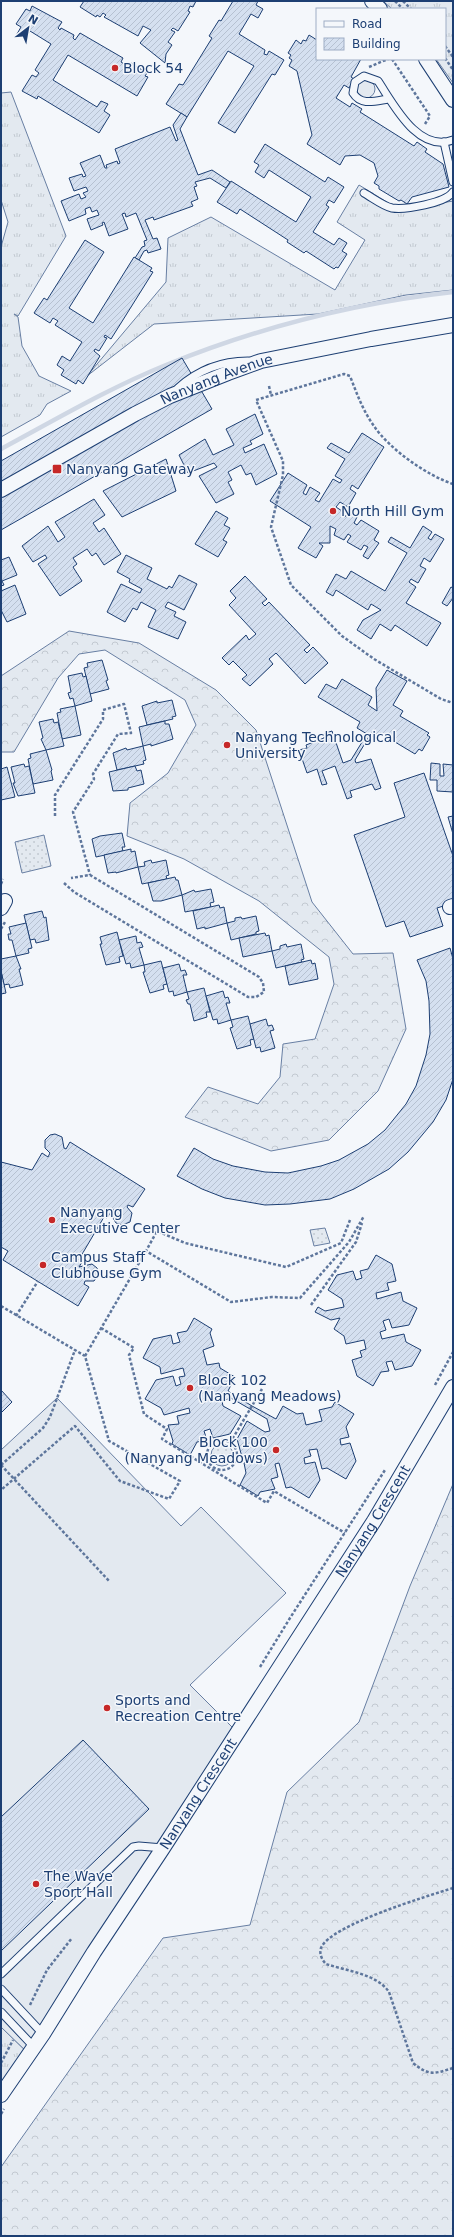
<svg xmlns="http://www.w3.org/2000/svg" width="454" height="2237" viewBox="0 0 454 2237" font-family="'DejaVu Sans',sans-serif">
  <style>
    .grass { fill: url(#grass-tufts); stroke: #687fa3 }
    .forest { fill: url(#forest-crowns); stroke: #687fa3 }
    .park { fill: url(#park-dots); stroke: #687fa3 }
    .garden { fill: #e3e9f0; stroke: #687fa3 }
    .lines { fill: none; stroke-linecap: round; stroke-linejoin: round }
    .stream { stroke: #cfd7e4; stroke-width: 4.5 }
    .building { fill: url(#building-hatch); stroke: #1d3f73 }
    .service-casing { stroke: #1d3f73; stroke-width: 9 }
    .minor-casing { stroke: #1d3f73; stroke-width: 16 }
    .path { stroke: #5e769c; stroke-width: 2.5; stroke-dasharray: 3 2; stroke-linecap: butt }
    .service { stroke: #f4f7fb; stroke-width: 7 }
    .minor { stroke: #f4f7fb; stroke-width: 14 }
    .poi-dot { fill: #c62828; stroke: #f4f7fb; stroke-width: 1.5 }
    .labels { text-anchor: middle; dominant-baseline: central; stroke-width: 3; stroke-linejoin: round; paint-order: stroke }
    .poi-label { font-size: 14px; fill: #1d3f73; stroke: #f4f7fb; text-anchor: start }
    .street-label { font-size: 14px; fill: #1d3f73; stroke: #f4f7fb }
  </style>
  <defs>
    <pattern id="grass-tufts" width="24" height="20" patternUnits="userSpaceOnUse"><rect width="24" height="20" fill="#e3e9f0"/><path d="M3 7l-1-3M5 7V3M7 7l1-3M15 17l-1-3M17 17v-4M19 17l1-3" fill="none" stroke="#c2c9d1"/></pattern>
    <pattern id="forest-crowns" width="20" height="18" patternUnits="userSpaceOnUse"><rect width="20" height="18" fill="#e3e9f0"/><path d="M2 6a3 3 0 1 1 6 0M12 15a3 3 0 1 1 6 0" fill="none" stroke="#c2c9d1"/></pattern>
    <pattern id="park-dots" width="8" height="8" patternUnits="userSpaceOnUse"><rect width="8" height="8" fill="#e3e9f0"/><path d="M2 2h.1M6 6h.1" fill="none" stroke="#c2c9d1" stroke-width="1.8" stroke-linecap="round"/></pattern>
    <pattern id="building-hatch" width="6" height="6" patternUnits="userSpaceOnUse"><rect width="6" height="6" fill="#d5e0f0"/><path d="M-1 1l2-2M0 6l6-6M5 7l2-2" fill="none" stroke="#b6c1d1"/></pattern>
  </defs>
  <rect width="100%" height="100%" fill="#f4f7fb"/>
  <!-- grass -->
  <g class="grass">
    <polygon points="383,1 453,1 453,83 436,59 445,59 445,9 392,9"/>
    <polygon points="11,92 66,236 18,316 14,314 18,317 22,346 39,376 71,391 47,404 40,415 1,437 1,247 8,222 1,200 1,93"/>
    <polygon points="359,185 400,210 453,201 453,290 406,295 318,314 154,324 87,376 166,282 168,238 211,217 335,290 365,240 337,222"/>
    <polygon points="1,2027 29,2054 1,2092"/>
  </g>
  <!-- forest -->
  <g class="forest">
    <polygon points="69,631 139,643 216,690 256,730 312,902 353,954 393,953 406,1029 378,1091 329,1140 271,1151 185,1117 208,1087 258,1104 280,1077 283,1044 315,1039 334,984 329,957 259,901 184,859 127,836 130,803 168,773 196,725 185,700 105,650 79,654 58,678 14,752 1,752 1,676"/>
    <polygon points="453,1484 453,2236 1,2236 1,2167 163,1938 250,1925 287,1792 359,1722 410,1586"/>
  </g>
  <!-- park -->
  <g class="park">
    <polygon points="44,835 51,866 22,873 15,842"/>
    <polygon points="325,1228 330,1243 314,1246 310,1230"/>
    <circle cx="222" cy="1455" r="11"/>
  </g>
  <!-- garden -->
  <g class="garden">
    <circle cx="366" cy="89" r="9"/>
    <polygon points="57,1398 181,1526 201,1507 286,1593 190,1685 236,1731 29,2054 1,2027 1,1450"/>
  </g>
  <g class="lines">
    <!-- stream -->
    <path class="stream" d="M 1,449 C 55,420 109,388 166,365 C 257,328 355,303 453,292"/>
  </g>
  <!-- building -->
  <g class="building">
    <polygon points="84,1 196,1 193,7 190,6 188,11 190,12 178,31 173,28 171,30 175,32 168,42 172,45 166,54 165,63 140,43 151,30 143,26 138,36 104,17 106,15 103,13 100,17 97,15 96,17 80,7"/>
    <polygon points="233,1 258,1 256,5 263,9 258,18 251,14 239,34 265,50 264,54 267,55 269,51 284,60 275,75 272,74 235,133 218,123 254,66 228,51 187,117 166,104 179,84 183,85 212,38 209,36 219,20 221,21"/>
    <polygon points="32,6 62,22 58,28 60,30 61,28 74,35 73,38 75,40 80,33 123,58 121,62 129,67 131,63 147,73 145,76 148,77 137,96 68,55 53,80 97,107 101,101 108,104 104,111 110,115 99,133 38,96 37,99 22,91 32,75 36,77 39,73 35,70 51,44 30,31 25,39 17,34 21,27 16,24 26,9 30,11"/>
    <polygon points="309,35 317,40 317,59 361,59 351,77 354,79 349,88 344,85 336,98 350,107 352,103 362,109 360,112 414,146 417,142 427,149 425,152 443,164 449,187 412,197 407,204 401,200 399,201 379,189 379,186 374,183 378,176 374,163 360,155 345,156 340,165 307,144 312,135 297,71 289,66 292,60 289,58 291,55 288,53 296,40 301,44 303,40 306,41"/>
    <polygon points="181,113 187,117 180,129 198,175 212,170 230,182 226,188 210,178 195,182 197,186 194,187 198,199 191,202 193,206 154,220 153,217 145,220 153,239 157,238 161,249 148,253 147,250 144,251 139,260 135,258 142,247 145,246 144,241 147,240 136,213 126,217 125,213 122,214 128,229 109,236 104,222 102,223 103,225 91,230 87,219 99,215 97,210 92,212 90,207 85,209 86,214 69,221 61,201 79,194 81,199 86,197 83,193 88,191 86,187 74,191 69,178 82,174 83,177 86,176 80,163 100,155 105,168 107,168 106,165 117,161 118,164 120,163 115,149 170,127 176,141 178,140 173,125"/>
    <polygon points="265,144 325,182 328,177 344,187 334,203 329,200 326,205 329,207 313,232 334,245 339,238 347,243 342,251 347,254 338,268 336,267 334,269 306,251 304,253 287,242 288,240 240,209 237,214 217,202 231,181 296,222 311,197 269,170 264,178 255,172 259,165 254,162"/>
    <polygon points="85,240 104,252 69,308 93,323 134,257 152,268 150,271 153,272 111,339 105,335 104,337 107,338 99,351 95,349 94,351 100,356 83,384 78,380 76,384 61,375 64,370 57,365 62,356 70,361 82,342 55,325 58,321 53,318 50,323 34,313 44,298 47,300"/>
    <polygon points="182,358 212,409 1,530 1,461"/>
    <polygon points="255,414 263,434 250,441 252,444 243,448 245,453 264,444 277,474 256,485 251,473 246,475 241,465 228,472 232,480 228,482 234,494 216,503 199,476 217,467 214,463 188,473 179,455 205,439 213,455 234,445 226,429"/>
    <polygon points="362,433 384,447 358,489 352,485 350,489 356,493 348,507 340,502 336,507 345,513 343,516 345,517 348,512 357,517 354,523 357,525 361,520 379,531 374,540 379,543 368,559 363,556 368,547 364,545 361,550 347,542 351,536 348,534 344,540 334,535 336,529 330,526 330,543 319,543 323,546 316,558 298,548 311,527 270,501 288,473 307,485 303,493 306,495 310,487 320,493 315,500 319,502 333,479 340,483 342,480 335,476 345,459 327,448 331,443 349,453"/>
    <polygon points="166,459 176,491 122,517 103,491"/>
    <polygon points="94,499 105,515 93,523 99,532 104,528 121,554 104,565 96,553 92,556 87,549 73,558 77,564 73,567 82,581 60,596 38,564 47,558 45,555 33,562 22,546 48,526 58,542 65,537 55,522"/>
    <polygon points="216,511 228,518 224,525 230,528 223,540 227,542 218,557 195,544"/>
    <polygon points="423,526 432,532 428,538 431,540 435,534 444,539 430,562 424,558 420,566 426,569 418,583 411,579 409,582 416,587 406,603 441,623 427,646 395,625 391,631 380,624 371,639 357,630 363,620 381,610 371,604 368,610 336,590 333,596 326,592 336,574 346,579 351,571 385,591 407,553 388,542 391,537 410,548"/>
    <polygon points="126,555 152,568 147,579 167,589 169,586 172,588 179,575 197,584 184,610 168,602 165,607 176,612 174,616 186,622 178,639 148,627 156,610 141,602 137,610 133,608 125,622 107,612 121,584 140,593 142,589 129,582 130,579 117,572"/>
    <polygon points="9,557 17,575 2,581 4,585 1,586 1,560"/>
    <polygon points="245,576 267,599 262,603 265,606 269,602 310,645 304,650 307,653 313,647 328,663 305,684 276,653 269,659 273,664 250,686 242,679 247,675 233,661 229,665 222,658 246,635 249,640 256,634 229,605 236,598 230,591"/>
    <polygon points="15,585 26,614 7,622 1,610 1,591"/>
    <polygon points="451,587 453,588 453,598 447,606 442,603"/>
    <polygon points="102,660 108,680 106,681 109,689 90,694 84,668 88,667 87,663"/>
    <polygon points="387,670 407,681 393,705 403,711 400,716 429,733 427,735 430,737 422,751 419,749 415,754 380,733 377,739 370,735 355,760 356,763 371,759 381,788 375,790 372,784 350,791 352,797 347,799 335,766 322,771 327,784 322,785 317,769 307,773 299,750 307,748 306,745 324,738 323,734 332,731 343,763 351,760 367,734 357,728 360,722 318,697 326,684 336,689 342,679 372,697 368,705 377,711 376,688"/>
    <polygon points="82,673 83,677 86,676 92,701 75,706 73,698 70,699 68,693 71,692 68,676"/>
    <polygon points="172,700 176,716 172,717 173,719 147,725 142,706 157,701 157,703"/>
    <polygon points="75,706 81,735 62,739 57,713 61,712 60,709"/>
    <polygon points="53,719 54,723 58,722 64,746 46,750 41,739 43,738 39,722"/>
    <polygon points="165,721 165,724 169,724 173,739 151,746 151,744 143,746 139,727"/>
    <polygon points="143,746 146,760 143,761 144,764 117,770 113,753 126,748 127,750"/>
    <polygon points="46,750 52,770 51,771 53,780 33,784 28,759 31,758 30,754"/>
    <polygon points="431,763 440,764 440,776 444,776 443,764 453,765 453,792 437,791 437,780 430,780"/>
    <polygon points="24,764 25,767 29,766 35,793 18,796 13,783 15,783 11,767"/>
    <polygon points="135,766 137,771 141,770 144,784 128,788 128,790 113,791 109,772"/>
    <polygon points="7,767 15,797 1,800 1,769"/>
    <polygon points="424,773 453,856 453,903 437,908 443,926 410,937 404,921 386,927 354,835 405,817 394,783"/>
    <polygon points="453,816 453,834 448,817"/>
    <polygon points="122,833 125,847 122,847 123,851 96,857 92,839 100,836"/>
    <polygon points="131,849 131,852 135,851 138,867 116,873 116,872 108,873 104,855"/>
    <polygon points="151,860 152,863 166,860 169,875 166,876 167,879 142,884 138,867 145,866 144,862"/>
    <polygon points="175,877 176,880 178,880 182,895 161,901 153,901 148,883"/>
    <polygon points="211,889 214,902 210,903 211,907 185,912 182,895 194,890 195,892"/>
    <polygon points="219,905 220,908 224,907 227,923 205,929 205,927 197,929 193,911"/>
    <polygon points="42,911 44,918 46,917 49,940 36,943 35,939 30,940 24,915"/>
    <polygon points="256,916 259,931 256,932 256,934 231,940 227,923 235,921 235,918 241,917 242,919"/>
    <polygon points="26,923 32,948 28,949 29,953 16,956 12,940 9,940 8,934 11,934 9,927"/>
    <polygon points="117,932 123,956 119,957 120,962 106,965 100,944 102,944 100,937"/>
    <polygon points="265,933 266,936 269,935 272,951 243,957 239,938"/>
    <polygon points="136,936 137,943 141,942 143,947 139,948 144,965 131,968 130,963 126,964 119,940"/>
    <polygon points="286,944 287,947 301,944 304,959 301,960 302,962 276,968 272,951 280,949 280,946"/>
    <polygon points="450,948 453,959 453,1079 446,1100 433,1122 408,1152 389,1169 354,1189 330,1199 290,1204 265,1205 225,1198 202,1189 177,1176 194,1148 213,1159 233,1166 265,1172 288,1173 321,1166 339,1160 368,1144 385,1130 406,1104 416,1086 426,1055 430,1034 429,1001 426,981 417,960"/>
    <polygon points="16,956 21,969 19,969 23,985 10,988 9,984 4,985 1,971 1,959"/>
    <polygon points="311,960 312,964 315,963 318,979 289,985 285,966"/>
    <polygon points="161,961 167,984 163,985 164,989 150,993 143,972 145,972 144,965"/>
    <polygon points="179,964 181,971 185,970 187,975 183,975 187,992 174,996 173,991 169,992 163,968"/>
    <polygon points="1,971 6,993 1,994 1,999"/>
    <polygon points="204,988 210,1012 206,1012 207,1017 194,1021 190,1004 188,1004 186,1000 189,999 187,992"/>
    <polygon points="223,991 225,998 228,997 230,1003 226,1003 231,1020 218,1024 217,1019 213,1020 206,996"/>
    <polygon points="248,1016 254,1039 250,1040 251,1045 237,1049 230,1028 233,1027 231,1020"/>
    <polygon points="266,1019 268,1026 272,1025 274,1030 270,1031 275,1048 261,1052 260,1047 256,1048 250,1024"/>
    <polygon points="55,1134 62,1137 64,1148 66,1149 70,1142 145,1189 133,1207 128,1205 127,1207 132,1213 130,1222 122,1225 116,1223 113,1218 113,1209 107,1218 104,1217 81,1256 84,1259 79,1267 92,1264 97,1268 99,1274 94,1281 85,1281 84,1284 89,1287 78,1306 3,1260 8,1251 1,1247 1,1162 32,1170 42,1153 48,1157 50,1153 45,1148 45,1140 50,1135"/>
    <polygon points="376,1255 392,1264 396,1281 387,1283 389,1290 376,1293 377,1299 401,1292 403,1301 417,1308 409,1325 392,1328 389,1319 383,1321 386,1330 380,1332 382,1339 404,1334 406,1342 421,1350 412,1366 395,1370 392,1361 386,1362 389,1371 381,1372 373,1386 357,1376 352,1360 362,1357 360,1351 366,1349 364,1340 346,1344 344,1336 334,1329 340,1318 331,1320 315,1312 318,1307 325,1311 344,1307 342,1299 328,1290 337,1275 353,1271 356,1280 362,1278 360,1271 368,1269"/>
    <polygon points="194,1318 212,1329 210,1333 214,1346 203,1350 207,1365 219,1363 220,1368 235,1377 228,1391 252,1406 250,1409 231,1398 222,1401 223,1406 241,1416 230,1434 213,1438 210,1429 204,1431 207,1440 197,1442 190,1455 172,1444 173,1441 168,1425 179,1424 177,1416 190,1413 189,1408 164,1415 161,1408 145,1399 156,1380 173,1376 176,1386 181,1384 179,1377 185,1376 183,1368 161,1374 160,1367 143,1358 153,1339 171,1335 173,1344 180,1342 177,1333 187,1331"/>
    <polygon points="1,1390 12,1402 1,1413"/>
    <polygon points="335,1402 354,1414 346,1427 349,1437 340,1439 341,1445 350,1443 356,1461 346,1479 327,1468 322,1469 317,1449 309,1450 311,1456 304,1458 305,1464 315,1462 320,1480 309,1498 291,1487 286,1488 279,1463 275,1464 278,1477 271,1479 275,1489 260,1492 258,1496 240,1485 246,1473 244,1463 253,1460 252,1455 242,1457 237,1439 247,1421 265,1432 270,1431 267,1419 250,1409 252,1406 276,1419 283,1406 297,1414 303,1413 306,1425 322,1421 319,1410 332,1407"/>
    <polygon points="83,1740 149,1809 1,1951 1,1817"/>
  </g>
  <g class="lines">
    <defs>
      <g id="service">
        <path d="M 388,99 C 375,101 361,106 353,93 L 355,82 L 364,76 L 378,81 C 394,105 418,153 453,140"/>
        <polyline points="444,142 453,182"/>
        <path d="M 364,193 C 373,198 383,206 392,208 C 405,210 446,203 453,192"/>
        <path d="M 178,388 C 198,370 222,361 248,361"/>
        <polyline points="1,1974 133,1847 139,1846 163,1848"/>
        <polyline points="1,1989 43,2034"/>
        <polyline points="1,2012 34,2047"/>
      </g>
      <g id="minor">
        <polyline points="372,1 380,9"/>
        <polyline points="426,59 453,100"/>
        <path id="s1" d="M 1,490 L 135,414 L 170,396 L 228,373 L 261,361 L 371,339 L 453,325"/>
        <polyline points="450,907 453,906"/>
        <polyline points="1,908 5,901"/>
        <path id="s2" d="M 1,2095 L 43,2034 L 94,1952 L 163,1848 L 374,1521 L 453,1387"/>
      </g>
    </defs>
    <!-- service casing -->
    <use href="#service" class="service-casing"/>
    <!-- minor casing -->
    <use href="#minor" class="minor-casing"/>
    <!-- path -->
    <g class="path">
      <polyline points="395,1 403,9"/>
      <polyline points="403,1 411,9"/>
      <polyline points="445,46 453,57"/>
      <polyline points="445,58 453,70"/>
      <polyline points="392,59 430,116 425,124"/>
      <polyline points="369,67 388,59"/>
      <polyline points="269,386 271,395"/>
      <path d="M 453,484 C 428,476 389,449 374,426 C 363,411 357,394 350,376 L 344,374 L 256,400 L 283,461 L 283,475 L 271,527 L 291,585 L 342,636 L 374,659 L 441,699 L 453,703"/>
      <polyline points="55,816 55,795 103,719 103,710 124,704 131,733 118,734 93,774 94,779 73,812 90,875"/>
      <polyline points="64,883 74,892 248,997 256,997 264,992 263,983 259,977 90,875 71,878"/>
      <polyline points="1,884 3,879"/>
      <polyline points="1,929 5,922"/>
      <polyline points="350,1220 341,1243 286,1267 185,1243 157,1231 146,1251 231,1302 272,1297 300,1298 349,1242 364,1216"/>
      <polyline points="311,1305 356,1242 362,1223"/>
      <polyline points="1,1306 85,1356 109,1441 180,1481 169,1499 120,1481 75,1426 1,1490"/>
      <polyline points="16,1316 38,1281"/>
      <polyline points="101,1328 134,1348 129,1355 144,1414 167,1429 162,1439 267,1503 274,1491 345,1533"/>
      <polyline points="85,1356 146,1251"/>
      <polyline points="435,1385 453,1352"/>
      <circle cx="222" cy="1455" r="15"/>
      <polyline points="230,1443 262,1389"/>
      <polyline points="1,1465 110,1582"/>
      <polyline points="1,1465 43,1428 50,1417 75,1350"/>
      <polyline points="260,1667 290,1618 385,1470"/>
      <path d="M 453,1888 C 428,1896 330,1925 321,1948 C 319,1954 322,1960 326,1964 C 347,1971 377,1974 389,1992 L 413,2063 C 429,2076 434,2074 453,2068"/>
      <polyline points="30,2005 47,1970 72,1938"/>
      <polyline points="1,2063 13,2040"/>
      <polyline points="1,2114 4,2109"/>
    </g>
    <!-- service -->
    <use href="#service" class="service"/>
    <!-- minor -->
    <use href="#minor" class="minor"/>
  </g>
  <!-- markers -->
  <g class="poi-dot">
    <circle cx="115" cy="68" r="4"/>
    <rect x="52" y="464" width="10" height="10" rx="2"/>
    <circle cx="333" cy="511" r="4"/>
    <circle cx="227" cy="745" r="4"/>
    <circle cx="52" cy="1220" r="4"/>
    <circle cx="43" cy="1265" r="4"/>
    <circle cx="190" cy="1388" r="4"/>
    <circle cx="276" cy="1450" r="4"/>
    <circle cx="107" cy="1708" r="4"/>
    <circle cx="36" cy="1884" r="4"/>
  </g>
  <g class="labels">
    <!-- poi labels -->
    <g class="poi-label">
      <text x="123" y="68">Block 54</text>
      <text x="66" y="469">Nanyang Gateway</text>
      <text x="341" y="511">North Hill Gym</text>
      <text x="235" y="737">Nanyang Technological<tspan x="235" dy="16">University</tspan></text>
      <text x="60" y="1212">Nanyang<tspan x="60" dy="16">Executive Center</tspan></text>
      <text x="51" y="1257">Campus Staff<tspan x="51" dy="16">Clubhouse Gym</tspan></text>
      <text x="198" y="1380">Block 102<tspan x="198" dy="16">(Nanyang Meadows)</tspan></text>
      <text x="268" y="1442" text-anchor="end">Block 100<tspan x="268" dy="16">(Nanyang Meadows)</tspan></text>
      <text x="115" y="1700">Sports and<tspan x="115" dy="16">Recreation Centre</tspan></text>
      <text x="44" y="1876">The Wave<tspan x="44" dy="16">Sport Hall</tspan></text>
    </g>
    <!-- street labels -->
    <g class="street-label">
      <text stroke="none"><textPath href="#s1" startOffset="243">Nanyang Avenue</textPath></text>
      <text stroke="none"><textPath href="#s2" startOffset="684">Nanyang Crescent</textPath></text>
      <text stroke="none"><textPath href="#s2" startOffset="360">Nanyang Crescent</textPath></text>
    </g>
  </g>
  <!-- border -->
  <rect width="454" height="2237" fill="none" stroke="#1d3f73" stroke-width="4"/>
  <!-- legend -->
  <rect x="316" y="8" width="130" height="52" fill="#f4f7fb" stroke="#9eadc5"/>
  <rect x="324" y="21" width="20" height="6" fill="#f4f7fb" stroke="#9eadc5"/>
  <text x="352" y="28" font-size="12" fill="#1d3f73">Road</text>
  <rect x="324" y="38" width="20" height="12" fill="url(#building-hatch)" stroke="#9eadc5"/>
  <text x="352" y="48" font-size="12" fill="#1d3f73">Building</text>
  <!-- north arrow -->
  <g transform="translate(28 28) rotate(31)" stroke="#f4f7fb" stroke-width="3" paint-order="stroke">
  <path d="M0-3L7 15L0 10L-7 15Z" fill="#1d3f73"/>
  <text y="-6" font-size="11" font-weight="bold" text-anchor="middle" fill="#1d3f73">N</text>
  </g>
</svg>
